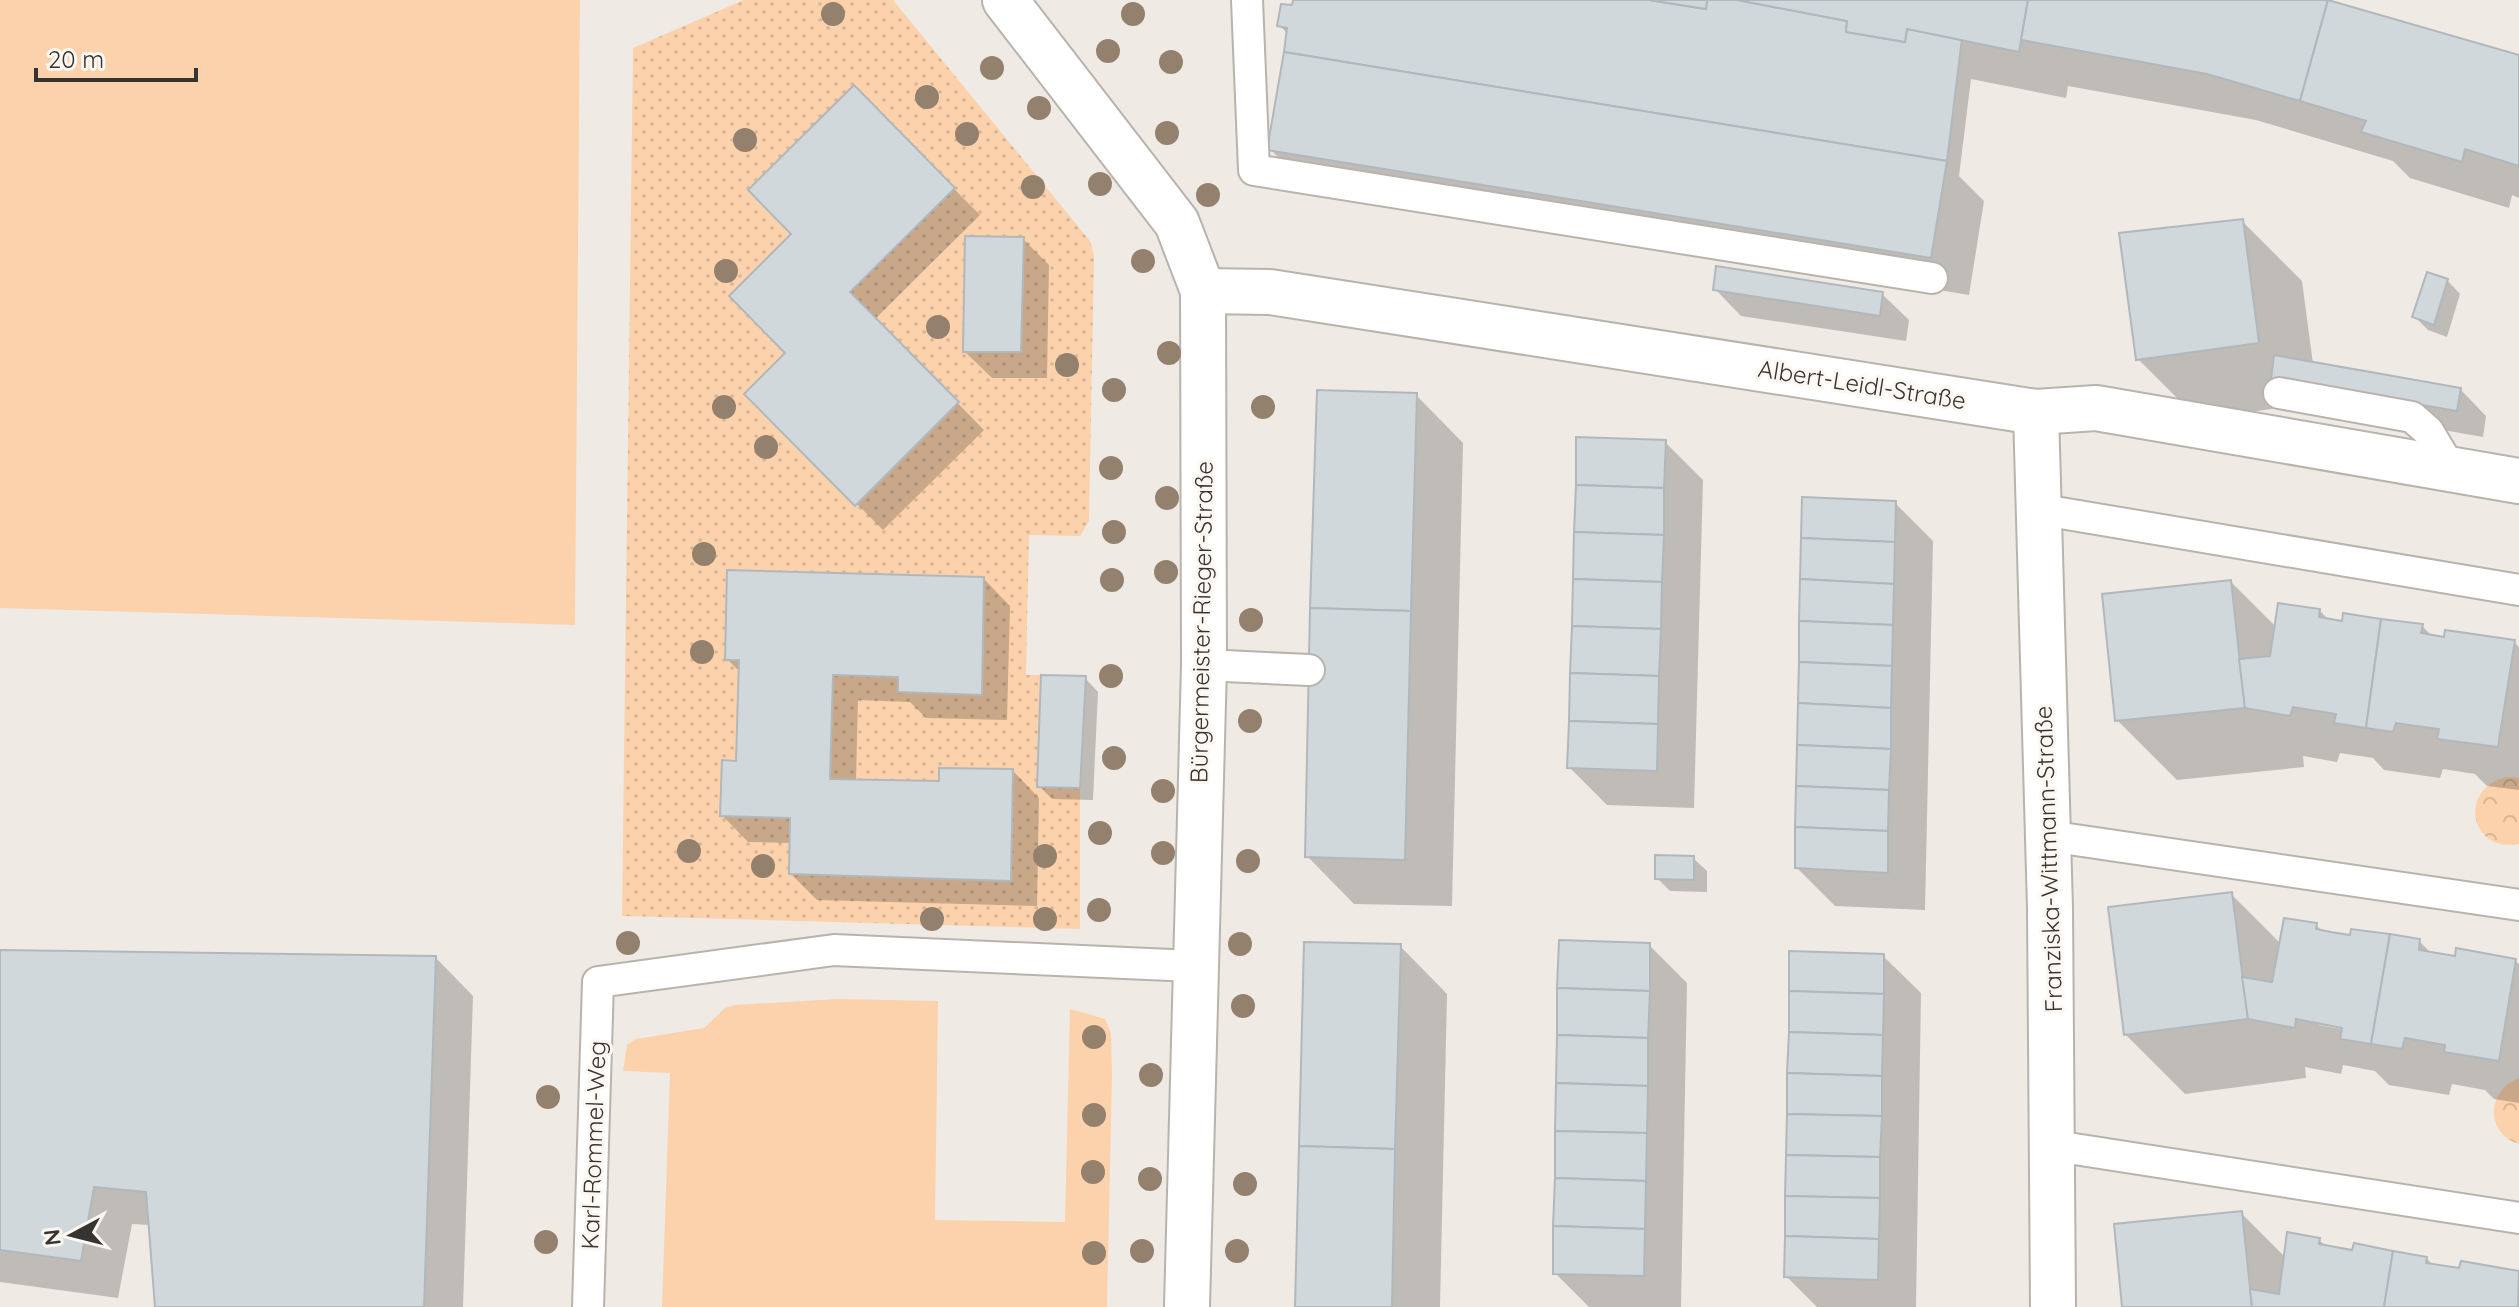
<svg xmlns="http://www.w3.org/2000/svg" width="2519" height="1307" viewBox="0 0 2519 1307" font-family="Quicksand,sans-serif">
  <style>
    .grass { fill: #fbd2ac }
    .park { fill: url(#park-crowns) }
    .garden { fill: url(#garden-dots) }
    .shadow { fill: #0003; fill-rule: evenodd }
    .building { fill: #d1d8dc; stroke: #b1b8bc; stroke-width: 2 }
    .lines { fill: none; stroke-linecap: round; stroke-linejoin: round }
    .service-casing { stroke: #b9b3ae; stroke-width: 34 }
    .minor-casing { stroke: #b9b3ae; stroke-width: 48 }
    .service { stroke: #fff; stroke-width: 30 }
    .minor { stroke: #fff; stroke-width: 44 }
    .tree { fill: #93816d }
    .labels { text-anchor: middle; dominant-baseline: central; stroke-width: 6; stroke-linejoin: round; paint-order: stroke }
    .street-label { font-size: 24px; fill: #363432; stroke: #fdf7f2 }
  </style>
  <defs>
    <pattern id="park-crowns" width="20" height="18" patternUnits="userSpaceOnUse" patternTransform="scale(2)"><rect width="20" height="18" fill="#fbd2ac"/><path d="M2 6a3 3 0 1 1 6 0M12 15a3 3 0 1 1 6 0" fill="none" stroke="#d8b594"/></pattern>
    <pattern id="garden-dots" width="8" height="8" patternUnits="userSpaceOnUse" patternTransform="scale(2)"><rect width="8" height="8" fill="#fbd2ac"/><path d="M2 2h.1M6 6h.1" fill="none" stroke="#d8b594" stroke-width="1.8" stroke-linecap="round"/></pattern>
  </defs>
  <rect width="100%" height="100%" fill="#efeae4"/>
  <!-- grass -->
  <g class="grass">
    <polygon points="0,0 580,0 575,625 0,608"/>
    <polygon points="837,999 938,1001 935,1220 1065,1222 1070,1009 1105,1019 1111,1033 1112,1074 1107,1307 662,1307 670,1073 623,1071 627,1045 636,1039 704,1028 725,1008 735,1005"/>
  </g>
  <!-- park -->
  <g class="park">
    <path d="M 2507,777 L 2519,778 L 2519,844 C 2471,854 2456,789 2507,777 Z"/>
    <path d="M 2519,1078 L 2519,1144 C 2484,1133 2487,1090 2519,1078 Z"/>
  </g>
  <!-- garden -->
  <polygon class="garden" points="744,0 893,0 1090,241 1094,255 1089,521 1080,536 1029,535 1026,675 1041,675 1038,787 1080,788 1080,929 622,916 633,48"/>
  <!-- shadow -->
  <g class="shadow">
    <polygon points="1295,0 2312,0 2519,58 2519,198 2512,195 2509,208 2410,178 2393,161 2256,120 2068,86 2066,98 1971,79 1959,176 1984,201 1969,295 1308,187 1270,149 1289,35 1280,26 1294,8"/>
    <polygon points="854,88 980,215 875,319 984,430 883,530 747,394 788,353 794,234"/>
    <polygon points="2242,221 2302,281 2313,364 2460,389 2486,416 2483,437 2301,405 2198,419 2138,359"/>
    <polygon points="1023,239 1049,265 1047,378 992,378 965,352"/>
    <polygon points="2447,280 2460,294 2447,337 2428,330 2415,317"/>
    <polygon points="1715,289 1882,294 1909,320 1906,341 1741,316"/>
    <polygon points="1416,395 1463,443 1452,906 1354,904 1307,856"/>
    <polygon points="1665,442 1703,480 1694,808 1607,805 1569,767"/>
    <polygon points="1895,503 1933,541 1925,910 1835,906 1797,868"/>
    <polygon points="984,579 1010,606 1007,720 926,718 910,702 858,700 856,781 941,784 1013,771 1039,798 1037,906 817,900 791,874 791,843 748,842 722,815 738,763 741,673 727,659"/>
    <polygon points="2231,582 2277,628 2320,611 2330,621 2422,626 2433,637 2514,642 2519,647 2519,790 2487,786 2475,774 2443,769 2440,778 2384,770 2373,758 2340,753 2337,762 2303,756 2304,767 2177,780 2117,720"/>
    <polygon points="1085,678 1098,692 1093,800 1052,799 1039,786"/>
    <polygon points="1693,858 1707,871 1707,892 1670,891 1657,878"/>
    <path d="M 2231,894 L 2281,944 L 2316,925 L 2324,933 L 2419,941 L 2433,955 L 2515,961 L 2519,964 L 2519,1103 L 2494,1099 L 2485,1090 L 2452,1084 L 2449,1095 L 2389,1085 L 2375,1071 L 2343,1065 L 2341,1074 L 2305,1067 L 2306,1078 L 2185,1094 L 2125,1034 ZM 2319,1021 L 2352,1027 L 2352,1031 L 2319,1025 Z"/>
    <polygon points="1649,945 1687,983 1681,1307 1589,1307 1555,1273"/>
    <polygon points="1400,946 1447,994 1440,1307 1296,1307"/>
    <polygon points="0,952 436,958 473,996 463,1307 157,1307 150,1225 132,1224 118,1298 0,1282"/>
    <polygon points="1883,956 1921,993 1916,1307 1817,1307 1786,1276"/>
    <polygon points="2242,1214 2286,1258 2319,1240 2327,1247 2426,1258 2434,1266 2460,1271 2462,1264 2519,1273 2519,1307 2124,1307"/>
  </g>
  <!-- building -->
  <g class="building">
    <polygon points="1293,0 1649,0 1706,9 1707,0 1737,0 1847,21 1846,32 1905,42 1907,29 1962,38 1947,161 1284,52 1287,28 1277,26 1281,4 1292,5"/>
    <polygon points="1649,0 1707,0 1706,9"/>
    <polygon points="1737,0 2028,0 2019,52 1907,29 1905,42 1846,32 1847,21"/>
    <polygon points="2028,0 2328,0 2300,101 2207,74 2021,40"/>
    <polygon points="2328,0 2519,55 2519,166 2465,149 2462,162 2361,132 2366,121 2300,101"/>
    <polygon points="1284,52 1947,161 1931,258 1267,150"/>
    <polygon points="854,85 955,188 850,292 959,402 855,506 744,394 785,353 729,296 791,234 748,190"/>
    <polygon points="2243,219 2259,343 2136,360 2119,233"/>
    <polygon points="965,236 1024,237 1021,352 963,352"/>
    <polygon points="1716,266 1883,292 1880,316 1713,290"/>
    <polygon points="2427,272 2448,279 2434,325 2412,317"/>
    <polygon points="2274,355 2461,388 2457,411 2271,379"/>
    <polygon points="1317,390 1417,393 1411,611 1310,608"/>
    <polygon points="1576,437 1666,440 1664,488 1576,485"/>
    <polygon points="1576,485 1664,488 1664,535 1574,532"/>
    <polygon points="1802,497 1896,501 1895,542 1801,538"/>
    <polygon points="1574,532 1664,535 1662,582 1573,579"/>
    <polygon points="1801,538 1895,542 1894,584 1800,579"/>
    <polygon points="727,570 984,577 982,695 898,692 898,677 833,675 830,779 939,781 939,768 1013,769 1011,881 789,874 790,818 720,816 722,760 736,761 739,660 725,660"/>
    <polygon points="1573,579 1662,582 1661,629 1572,626"/>
    <polygon points="1800,579 1894,584 1893,625 1799,621"/>
    <polygon points="2231,580 2245,708 2115,721 2102,594"/>
    <polygon points="2278,603 2320,609 2319,617 2342,621 2343,613 2381,619 2366,728 2334,723 2336,714 2293,707 2290,716 2245,708 2239,659 2270,656"/>
    <polygon points="1310,608 1411,611 1405,860 1305,857"/>
    <polygon points="2381,619 2423,624 2421,633 2444,637 2445,630 2515,640 2498,747 2437,739 2439,729 2396,723 2393,732 2366,728"/>
    <polygon points="1799,621 1893,625 1892,666 1799,662"/>
    <polygon points="1572,626 1661,629 1659,676 1570,673"/>
    <polygon points="1799,662 1892,666 1891,708 1798,703"/>
    <polygon points="1570,673 1659,676 1658,724 1569,721"/>
    <polygon points="1041,675 1086,676 1080,788 1037,787"/>
    <polygon points="1798,703 1891,708 1891,749 1797,745"/>
    <polygon points="1569,721 1658,724 1657,771 1567,768"/>
    <polygon points="1797,745 1891,749 1889,790 1796,786"/>
    <polygon points="1796,786 1889,790 1888,831 1795,827"/>
    <polygon points="1795,827 1888,831 1888,873 1795,868"/>
    <polygon points="1655,855 1694,856 1694,880 1655,879"/>
    <polygon points="2232,892 2248,1019 2124,1035 2108,907"/>
    <polygon points="2284,918 2317,923 2316,929 2331,932 2350,935 2351,929 2390,934 2371,1044 2340,1039 2342,1028 2296,1019 2295,1028 2248,1019 2242,977 2272,982"/>
    <polygon points="2390,934 2420,939 2419,950 2455,956 2456,948 2516,959 2499,1061 2444,1052 2445,1045 2405,1038 2402,1049 2371,1044"/>
    <polygon points="1559,940 1650,943 1650,991 1557,988"/>
    <polygon points="1304,942 1401,944 1395,1149 1299,1146"/>
    <polygon points="0,950 436,956 424,1307 155,1307 146,1192 94,1187 81,1261 0,1250"/>
    <polygon points="1789,951 1884,954 1884,994 1789,991"/>
    <polygon points="1557,988 1650,991 1648,1038 1557,1035"/>
    <polygon points="1789,991 1884,994 1883,1035 1789,1032"/>
    <polygon points="1789,1032 1883,1035 1882,1076 1787,1073"/>
    <polygon points="1557,1035 1648,1038 1648,1086 1556,1083"/>
    <polygon points="1787,1073 1882,1076 1882,1116 1787,1114"/>
    <polygon points="1556,1083 1648,1086 1647,1133 1555,1131"/>
    <polygon points="1787,1114 1882,1116 1880,1157 1786,1155"/>
    <polygon points="1555,1131 1647,1133 1646,1181 1555,1178"/>
    <polygon points="1299,1146 1395,1149 1392,1307 1295,1307"/>
    <polygon points="1786,1155 1880,1157 1880,1198 1785,1196"/>
    <polygon points="1555,1178 1646,1181 1645,1229 1553,1226"/>
    <polygon points="1785,1196 1880,1198 1879,1239 1785,1236"/>
    <polygon points="2242,1211 2252,1307 2122,1307 2114,1224"/>
    <polygon points="1553,1226 1645,1229 1644,1276 1553,1274"/>
    <polygon points="2287,1232 2320,1238 2319,1244 2352,1250 2354,1243 2393,1251 2384,1307 2252,1307 2250,1289 2279,1294"/>
    <polygon points="1785,1236 1879,1239 1878,1280 1784,1277"/>
    <polygon points="2393,1251 2427,1257 2426,1263 2459,1268 2461,1261 2519,1271 2518,1307 2384,1307"/>
  </g>
  <g class="lines">
    <defs>
      <g id="service">
        <polyline points="1247,0 1254,170 1932,278"/>
        <polyline points="2279,393 2412,417 2428,431 2450,468"/>
        <polyline points="2037,509 2519,590"/>
        <polyline points="1204,665 1309,670"/>
        <polyline points="2048,836 2519,905"/>
        <polyline points="2055,1146 2519,1218"/>
        <polyline points="588,1307 598,982 834,950 1193,966"/>
      </g>
      <g id="minor">
        <polyline points="1005,0 1177,223 1203,291 1204,665 1187,1307"/>
        <polyline points="1203,291 1270,292 2036,412 2096,408 2519,481"/>
        <polyline points="2036,412 2050,908 2053,1307"/>
      </g>
    </defs>
    <!-- service casing -->
    <use href="#service" class="service-casing"/>
    <!-- minor casing -->
    <use href="#minor" class="minor-casing"/>
    <!-- service -->
    <use href="#service" class="service"/>
    <!-- minor -->
    <use href="#minor" class="minor"/>
  </g>
  <!-- trees -->
  <g class="tree">
    <circle cx="833" cy="14" r="12"/>
    <circle cx="1133" cy="14" r="12"/>
    <circle cx="1108" cy="51" r="12"/>
    <circle cx="1171" cy="62" r="12"/>
    <circle cx="992" cy="68" r="12"/>
    <circle cx="927" cy="97" r="12"/>
    <circle cx="1039" cy="108" r="12"/>
    <circle cx="1167" cy="133" r="12"/>
    <circle cx="967" cy="134" r="12"/>
    <circle cx="745" cy="140" r="12"/>
    <circle cx="1100" cy="184" r="12"/>
    <circle cx="1033" cy="187" r="12"/>
    <circle cx="1208" cy="195" r="12"/>
    <circle cx="1143" cy="261" r="12"/>
    <circle cx="726" cy="271" r="12"/>
    <circle cx="938" cy="327" r="12"/>
    <circle cx="1169" cy="353" r="12"/>
    <circle cx="1067" cy="365" r="12"/>
    <circle cx="1114" cy="390" r="12"/>
    <circle cx="724" cy="407" r="12"/>
    <circle cx="1263" cy="407" r="12"/>
    <circle cx="766" cy="447" r="12"/>
    <circle cx="1111" cy="468" r="12"/>
    <circle cx="1167" cy="498" r="12"/>
    <circle cx="1114" cy="532" r="12"/>
    <circle cx="704" cy="554" r="12"/>
    <circle cx="1166" cy="572" r="12"/>
    <circle cx="1112" cy="580" r="12"/>
    <circle cx="1251" cy="620" r="12"/>
    <circle cx="702" cy="652" r="12"/>
    <circle cx="1111" cy="676" r="12"/>
    <circle cx="1250" cy="721" r="12"/>
    <circle cx="1114" cy="758" r="12"/>
    <circle cx="1163" cy="791" r="12"/>
    <circle cx="1100" cy="833" r="12"/>
    <circle cx="689" cy="851" r="12"/>
    <circle cx="1163" cy="853" r="12"/>
    <circle cx="1045" cy="856" r="12"/>
    <circle cx="1248" cy="861" r="12"/>
    <circle cx="763" cy="866" r="12"/>
    <circle cx="1099" cy="910" r="12"/>
    <circle cx="932" cy="919" r="12"/>
    <circle cx="1045" cy="919" r="12"/>
    <circle cx="628" cy="943" r="12"/>
    <circle cx="1240" cy="944" r="12"/>
    <circle cx="1243" cy="1006" r="12"/>
    <circle cx="1094" cy="1037" r="12"/>
    <circle cx="1151" cy="1075" r="12"/>
    <circle cx="548" cy="1097" r="12"/>
    <circle cx="1094" cy="1115" r="12"/>
    <circle cx="1093" cy="1172" r="12"/>
    <circle cx="1150" cy="1179" r="12"/>
    <circle cx="1245" cy="1184" r="12"/>
    <circle cx="546" cy="1242" r="12"/>
    <circle cx="1142" cy="1251" r="12"/>
    <circle cx="1237" cy="1251" r="12"/>
    <circle cx="1094" cy="1253" r="12"/>
  </g>
  <g class="labels">
    <!-- street labels -->
    <g class="street-label">
      <text transform="translate(1862 384) rotate(9)">Albert-Leidl-Straße</text>
      <text transform="translate(1201 622) rotate(-89)">Bürgermeister-Rieger-Straße</text>
      <text transform="translate(2048 859) rotate(-92)">Franziska-Wittmann-Straße</text>
      <text transform="translate(593 1145) rotate(-88)">Karl-Rommel-Weg</text>
    </g>
  </g>
  <!-- north arrow -->
  <g transform="translate(72 1235) rotate(263)" stroke="#fdf7f2" stroke-width="6" paint-order="stroke">
  <path d="M0-6L14 30L0 20L-14 30Z" fill="#363432"/>
  <text y="-12" font-size="22" font-weight="bold" text-anchor="middle" fill="#363432">N</text>
  </g>
  <!-- scale -->
  <path d="M36 68v12h160v-12" fill="none" stroke="#363432" stroke-width="4"/>
  <text x="48" y="68" font-size="24" fill="#363432" stroke="#fdf7f2" stroke-width="6" paint-order="stroke">20 m</text>
</svg>
